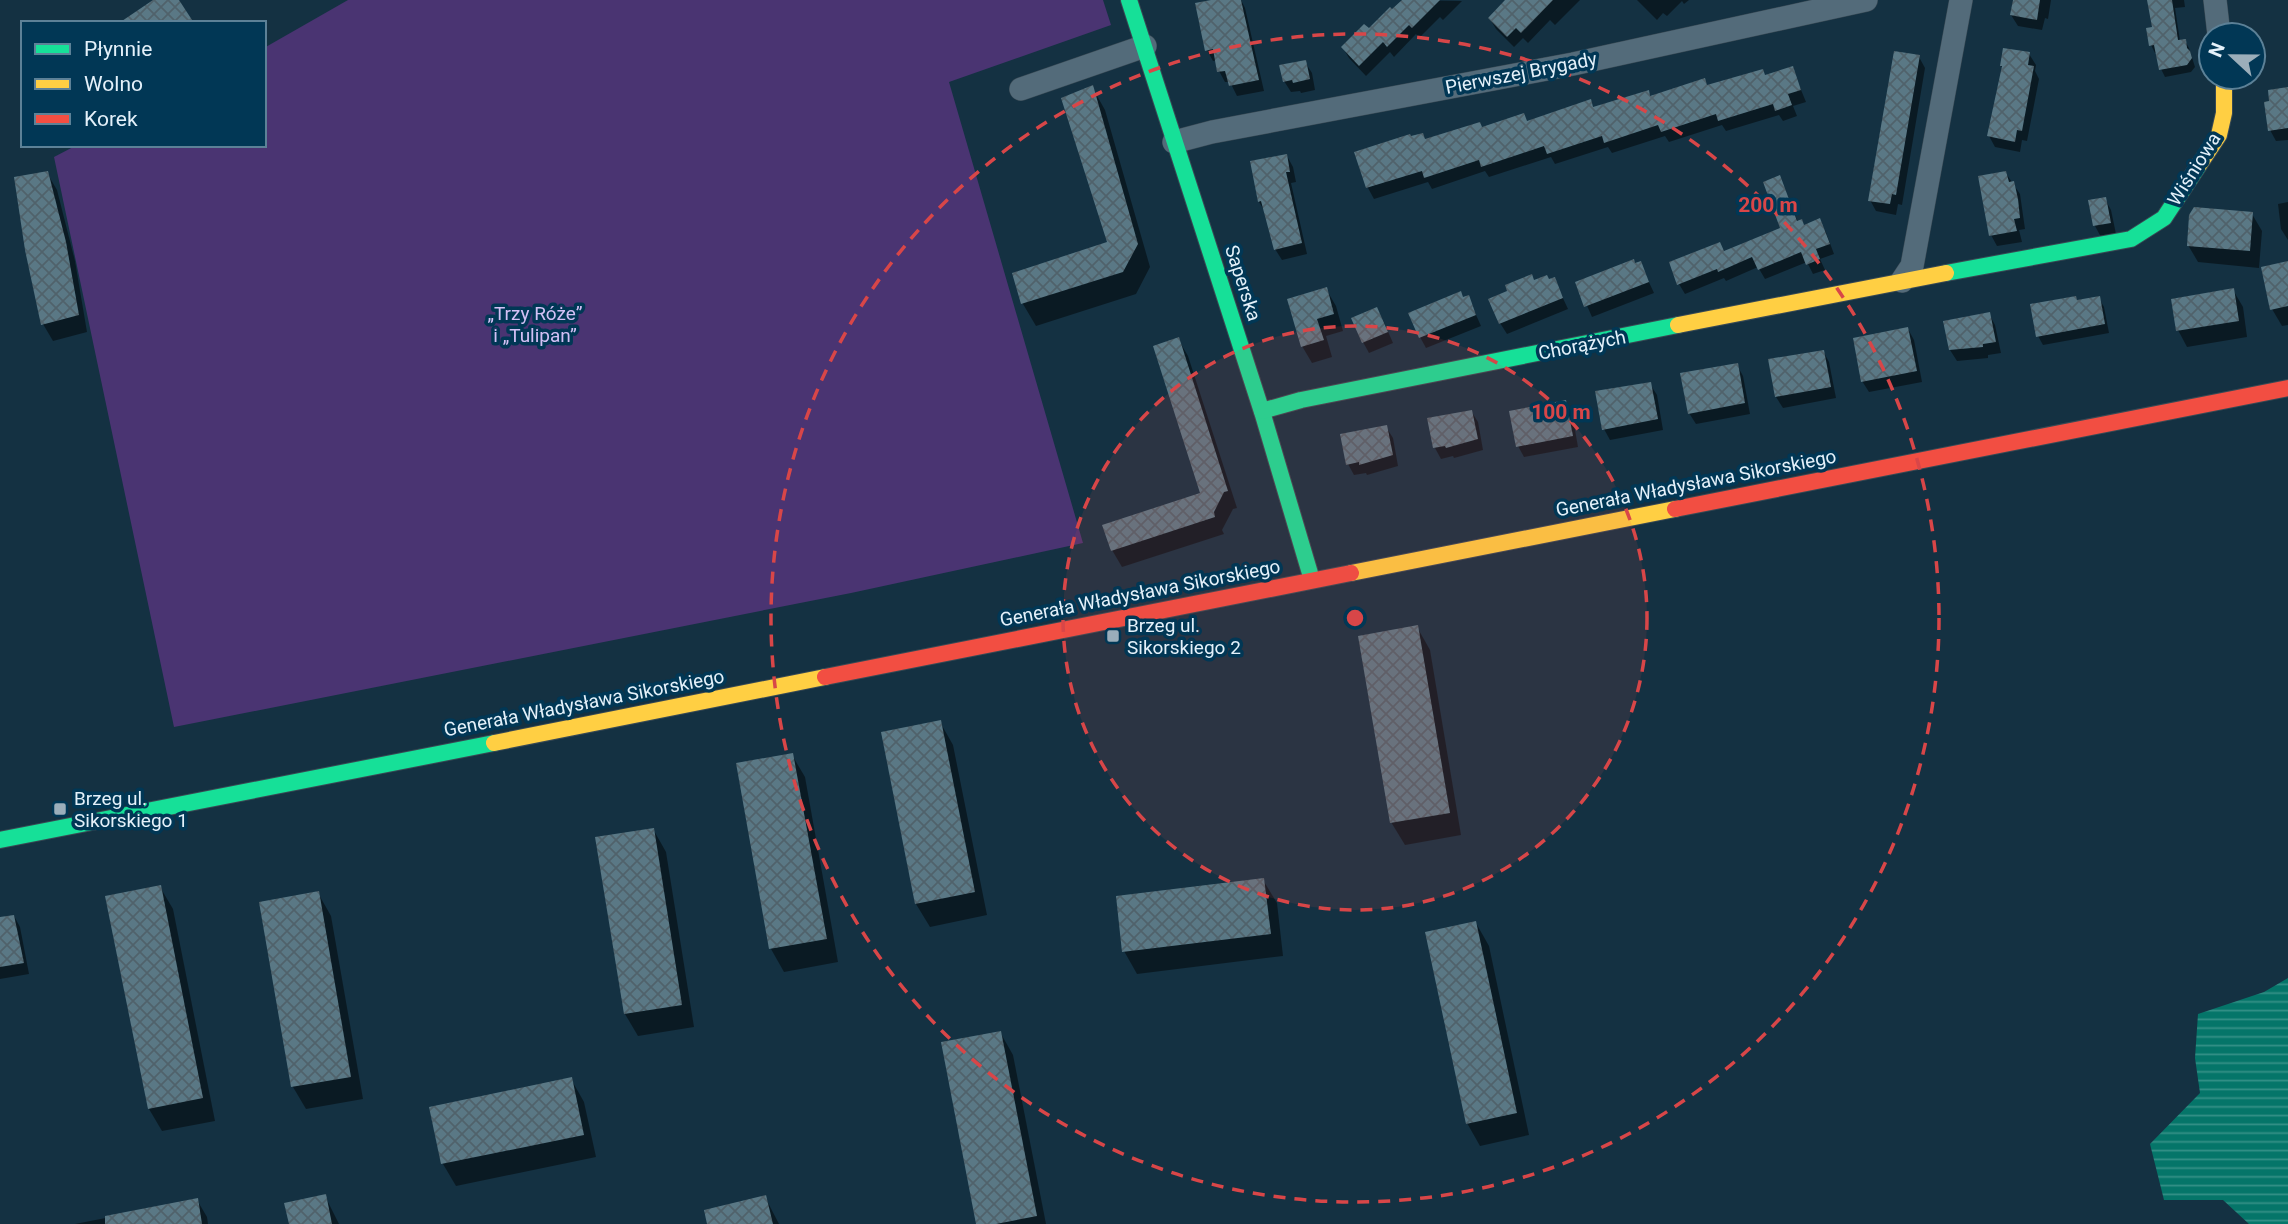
<svg xmlns="http://www.w3.org/2000/svg" width="2288" height="1224" viewBox="0 0 2288 1224" font-family="Roboto,sans-serif">
  <style>
    .garden { fill: #4a3472 }
    .water { fill: url(#water-rules) }
    .shadow { fill: #0007 }
    .building { fill: url(#building-cross-hatch) }
    .lines { fill: none; stroke-linecap: round; stroke-linejoin: round }
    .street-casing { stroke: #384954; stroke-width: 24 }
    .fast-casing { stroke: #384954; stroke-width: 18 }
    .slow-casing { stroke: #384954; stroke-width: 18 }
    .jam-casing { stroke: #384954; stroke-width: 18 }
    .street { stroke: #536b7a; stroke-width: 23 }
    .fast { stroke: #16e098; stroke-width: 16 }
    .slow { stroke: #ffcf43; stroke-width: 16 }
    .jam { stroke: #f24e42; stroke-width: 16 }
    .ring { fill: none; stroke: #d84648; stroke-width: 3.5; stroke-dasharray: 12 9 }
    .poi-dot { fill: #9baeba; stroke: #013755; stroke-width: 2.5 }
    .labels { text-anchor: middle; dominant-baseline: central; stroke-width: 7; stroke-linejoin: round; paint-order: stroke }
    .street-label { font-size: 19px; fill: #e4f1fa; stroke: #013755 }
    .park-label { font-size: 19px; fill: #d3c0f5; stroke: #013755 }
    .poi-label { font-size: 19px; fill: #e4f1fa; stroke: #013755; text-anchor: start }
    .centre { fill: #d84648; stroke: #013755; stroke-width: 3.5 }
    .ring-label { font-size: 21px; text-anchor: middle; font-weight: bold; fill: #d84648; stroke: #013755; stroke-width: 7; stroke-linejoin: round; paint-order: stroke }
  </style>
  <defs>
    <pattern id="water-rules" width="6" height="5" patternUnits="userSpaceOnUse" patternTransform="scale(1.75)"><rect width="6" height="5" fill="#057569"/><path d="M0 2.5h6" fill="none" stroke="#359087"/></pattern>
    <pattern id="building-cross-hatch" width="8" height="8" patternUnits="userSpaceOnUse" patternTransform="scale(1.75)"><rect width="8" height="8" fill="#5a7885"/><path d="M0 0l8 8M0 8l8-8" fill="none" stroke="#50626b"/></pattern>
  </defs>
  <rect width="100%" height="100%" fill="#143142"/>
  <!-- garden -->
  <polygon class="garden" points="348,0 1103,0 1111,25 949,82 1083,543 851,593 174,727 54,157 77,145 264,145 264,48"/>
  <!-- water -->
  <polygon class="water" points="2288,978 2288,1224 2249,1224 2223,1200 2164,1200 2150,1144 2200,1093 2195,1058 2198,1014 2264,992"/>
  <!-- shadow -->
  <g class="shadow">
    <polygon points="1221,0 1241,0 1245,8 1264,91 1237,96 1230,82 1225,82 1219,71 1217,60 1213,61 1207,50"/>
    <polygon points="1404,0 1462,1 1443,20 1440,17 1419,38 1416,34 1394,57 1390,52 1366,76 1349,58 1343,48 1369,31"/>
    <polygon points="1508,0 1580,0 1555,25 1550,20 1528,43 1523,38 1514,47 1496,29 1490,19"/>
    <polygon points="1637,0 1689,0 1684,4 1682,1 1667,16 1663,13 1657,20"/>
    <polygon points="2013,0 2051,0 2048,19 2045,18 2042,30 2018,26 2011,15"/>
    <polygon points="2149,0 2184,0 2185,7 2175,8 2180,41 2185,41 2189,48 2195,67 2191,72 2165,77 2161,69 2158,53 2155,53 2151,45 2154,29"/>
    <polygon points="2029,54 2036,65 2035,71 2039,79 2027,141 2022,140 2020,152 1995,147 1989,136 2003,69 2001,66"/>
    <polygon points="1919,57 1925,68 1902,205 1898,204 1896,215 1876,211 1870,200"/>
    <polygon points="1305,62 1312,73 1315,90 1301,93 1300,91 1291,92 1284,81"/>
    <polygon points="1792,68 1806,102 1793,106 1797,116 1783,121 1779,115 1726,131 1722,125 1669,142 1665,136 1612,153 1608,147 1555,164 1551,157 1489,177 1485,171 1432,189 1428,182 1374,199 1368,188 1357,154 1765,76"/>
    <polygon points="1092,87 1105,110 1150,267 1136,294 1036,326 1023,304 1014,274 1109,244"/>
    <polygon points="2288,89 2288,140 2276,141 2270,130"/>
    <polygon points="1287,156 1293,167 1296,182 1291,183 1307,254 1282,260 1275,249 1266,213 1259,202 1252,162"/>
    <polygon points="2005,172 2020,194 2025,229 2019,230 2022,242 1997,246 1991,235"/>
    <polygon points="47,173 57,190 75,261 87,332 53,341 43,324"/>
    <polygon points="1779,177 1798,222 1804,227 1825,230 1834,254 1820,259 1825,270 1813,274 1807,262 1765,279 1758,267 1726,281 1724,278 1685,294 1679,284 1724,253 1782,229"/>
    <polygon points="2105,199 2111,210 2116,234 2101,237 2095,226 2090,201"/>
    <polygon points="2288,202 2288,240 2281,229 2278,204"/>
    <polygon points="2252,214 2262,231 2259,268 2198,262 2188,245"/>
    <polygon points="1640,263 1654,293 1592,317 1577,283"/>
    <polygon points="2288,263 2288,325 2282,326 2272,309"/>
    <polygon points="1554,279 1568,309 1507,334 1500,323 1534,282"/>
    <polygon points="1326,289 1336,306 1343,331 1326,336 1332,357 1312,363 1302,346"/>
    <polygon points="2233,290 2243,307 2247,337 2187,347 2178,330"/>
    <polygon points="1468,297 1481,326 1426,348 1420,337"/>
    <polygon points="2099,298 2104,307 2109,333 2043,345 2038,336 2077,302"/>
    <polygon points="1989,314 1995,325 2001,353 1988,355 1988,358 1957,361 1950,350"/>
    <polygon points="1383,320 1393,343 1369,353 1363,342"/>
    <polygon points="1908,329 1914,340 1922,382 1869,392 1862,381"/>
    <polygon points="1178,339 1188,356 1237,508 1233,509 1222,530 1224,534 1122,567 1112,550 1202,494"/>
    <polygon points="1823,351 1829,362 1836,398 1783,408 1776,397"/>
    <polygon points="1737,365 1743,376 1750,414 1696,424 1689,413"/>
    <polygon points="1650,384 1657,395 1663,430 1610,440 1604,429"/>
    <polygon points="1565,402 1572,413 1578,447 1524,457 1518,446"/>
    <polygon points="1471,411 1478,422 1483,450 1454,458 1453,456 1441,459 1435,448"/>
    <polygon points="1386,427 1393,438 1398,466 1367,475 1366,473 1354,475 1348,464"/>
    <polygon points="1417,627 1430,650 1461,835 1405,845 1391,822"/>
    <polygon points="940,722 953,745 987,915 930,927 916,904 883,734"/>
    <polygon points="792,755 805,777 838,962 784,972 771,949 738,764"/>
    <polygon points="653,829 666,852 694,1027 638,1036 625,1014"/>
    <polygon points="1263,880 1277,903 1283,956 1137,974 1124,951"/>
    <polygon points="160,887 173,909 215,1121 162,1131 149,1109"/>
    <polygon points="318,893 331,916 363,1099 306,1109 293,1087"/>
    <polygon points="14,916 20,927 29,974 0,979 0,919"/>
    <polygon points="1476,923 1489,946 1529,1135 1480,1146 1467,1123"/>
    <polygon points="1000,1032 1013,1055 1046,1224 978,1224"/>
    <polygon points="571,1079 584,1102 596,1157 456,1186 443,1164 432,1108"/>
    <polygon points="325,1196 339,1224 291,1224"/>
    <polygon points="765,1197 779,1224 709,1224"/>
    <polygon points="197,1200 207,1217 208,1224 75,1224"/>
  </g>
  <!-- building -->
  <g class="building">
    <polygon points="153,0 179,0 194,23 119,23"/>
    <polygon points="1211,0 1241,0 1259,80 1229,86 1225,71 1217,72 1213,49 1205,51 1195,3"/>
    <polygon points="1402,0 1440,0 1412,28 1409,25 1387,47 1383,42 1359,66 1341,47 1364,24 1369,28 1390,7 1392,9"/>
    <polygon points="1505,0 1553,0 1521,33 1516,28 1507,37 1488,18"/>
    <polygon points="2013,0 2040,0 2037,20 2010,15"/>
    <polygon points="2147,0 2172,0 2178,40 2186,39 2187,48 2190,51 2192,58 2187,65 2159,70 2154,45 2149,46 2146,28 2152,27"/>
    <polygon points="2003,48 2030,52 2028,65 2034,66 2022,131 2017,130 2015,142 1987,136 2002,66 2000,66"/>
    <polygon points="1894,51 1920,55 1896,195 1892,194 1890,204 1868,201"/>
    <polygon points="1306,60 1310,79 1293,83 1292,80 1283,82 1279,65"/>
    <polygon points="1793,66 1801,90 1788,94 1792,105 1775,111 1773,104 1718,121 1716,114 1661,132 1658,125 1604,143 1602,136 1547,154 1544,146 1481,167 1479,160 1424,178 1422,171 1366,188 1354,152 1410,134 1411,136 1423,133 1425,139 1480,122 1482,127 1524,113 1527,121 1591,99 1593,107 1649,90 1650,96 1705,78 1707,85 1763,69 1765,75"/>
    <polygon points="1093,85 1138,244 1123,272 1021,304 1012,273 1107,242 1061,98"/>
    <polygon points="2288,87 2288,128 2268,131 2264,102 2269,101 2268,90"/>
    <polygon points="1287,154 1290,172 1286,172 1302,243 1274,250 1261,201 1258,202 1250,161"/>
    <polygon points="48,171 66,242 79,315 41,325 25,250 14,177"/>
    <polygon points="2006,171 2009,182 2014,181 2018,199 2020,218 2014,219 2017,231 1989,236 1978,176"/>
    <polygon points="1780,175 1797,221 1802,219 1804,225 1820,218 1830,244 1816,249 1820,259 1806,265 1801,252 1758,270 1752,257 1718,272 1717,269 1677,285 1669,262 1720,242 1724,251 1780,228 1763,182"/>
    <polygon points="2106,197 2111,223 2093,226 2088,200"/>
    <polygon points="2194,207 2253,212 2250,251 2187,246 2189,215"/>
    <polygon points="1634,259 1635,263 1641,261 1649,282 1584,307 1575,282"/>
    <polygon points="2288,261 2288,306 2270,310 2261,267"/>
    <polygon points="1532,274 1534,280 1547,275 1549,279 1555,277 1563,298 1499,324 1488,299 1507,291 1505,285"/>
    <polygon points="1327,287 1334,314 1317,319 1324,340 1301,347 1287,299"/>
    <polygon points="2234,288 2239,321 2176,331 2171,299"/>
    <polygon points="1461,291 1463,297 1469,295 1476,315 1419,338 1408,313"/>
    <polygon points="2076,296 2077,300 2100,296 2105,324 2036,337 2030,304"/>
    <polygon points="1377,307 1388,332 1362,343 1351,318"/>
    <polygon points="1990,312 1996,342 1983,344 1983,347 1949,350 1943,321"/>
    <polygon points="1908,327 1917,371 1861,382 1853,338"/>
    <polygon points="1179,337 1228,491 1224,492 1214,512 1215,517 1111,551 1102,525 1200,493 1153,346"/>
    <polygon points="1824,350 1831,387 1775,397 1768,359"/>
    <polygon points="1738,363 1745,403 1688,414 1680,373"/>
    <polygon points="1651,382 1658,419 1602,430 1595,391"/>
    <polygon points="1566,400 1573,436 1516,447 1509,411"/>
    <polygon points="1472,410 1478,439 1446,448 1445,446 1433,448 1427,418"/>
    <polygon points="1387,425 1393,455 1359,465 1359,462 1346,465 1340,434"/>
    <polygon points="1418,625 1450,813 1390,823 1358,636"/>
    <polygon points="941,720 975,892 915,904 881,732"/>
    <polygon points="793,753 827,939 769,949 736,763"/>
    <polygon points="654,828 682,1005 624,1014 595,837"/>
    <polygon points="1264,878 1271,934 1122,952 1116,896"/>
    <polygon points="161,885 203,1098 148,1109 105,896"/>
    <polygon points="319,891 351,1077 291,1087 259,902"/>
    <polygon points="14,915 24,963 0,967 0,917"/>
    <polygon points="1476,921 1517,1113 1466,1124 1425,932"/>
    <polygon points="1001,1031 1037,1216 996,1224 976,1224 941,1042"/>
    <polygon points="572,1077 584,1135 441,1164 429,1107"/>
    <polygon points="326,1194 332,1224 289,1224 284,1203"/>
    <polygon points="766,1195 773,1224 707,1224 704,1210"/>
    <polygon points="198,1198 202,1224 105,1224 105,1216"/>
  </g>
  <g class="lines">
    <defs>
      <g id="street">
        <polyline points="2215,0 2219,35"/>
        <polyline points="1021,89 1145,46"/>
        <polyline points="1174,142 1212,132 1573,64 1866,0"/>
        <polyline points="1902,281 1912,266 1961,0"/>
      </g>
      <g id="fast">
        <polyline points="1129,0 1263,415 1312,580"/>
        <polyline points="1946,273 2131,239 2164,218 2199,165"/>
        <polyline points="1262,411 1301,400 1678,325"/>
        <polyline points="0,840 494,743"/>
      </g>
      <g id="slow">
        <polyline points="2199,165 2219,135 2224,113 2224,77"/>
        <polyline points="1678,325 1946,273"/>
        <polyline points="1351,573 1675,509"/>
        <polyline points="494,743 825,677"/>
      </g>
      <g id="jam">
        <polyline points="1675,509 2288,388"/>
        <polyline points="825,677 1351,573"/>
      </g>
    </defs>
    <!-- street casing -->
    <use href="#street" class="street-casing"/>
    <!-- fast casing -->
    <use href="#fast" class="fast-casing"/>
    <!-- slow casing -->
    <use href="#slow" class="slow-casing"/>
    <!-- jam casing -->
    <use href="#jam" class="jam-casing"/>
    <!-- street -->
    <use href="#street" class="street"/>
    <!-- fast -->
    <use href="#fast" class="fast"/>
    <!-- slow -->
    <use href="#slow" class="slow"/>
    <!-- jam -->
    <use href="#jam" class="jam"/>
  </g>
  <!-- distance rings -->
  <circle cx="1355" cy="618" r="292" fill="#d84648" fill-opacity=".12"/>
  <g class="ring">
    <circle cx="1355" cy="618" r="292"/>
    <circle cx="1355" cy="618" r="584"/>
  </g>
  <!-- markers -->
  <g class="poi-dot">
    <rect x="1106" y="629" width="14" height="14" rx="3.5"/>
    <rect x="53" y="802" width="14" height="14" rx="3.5"/>
  </g>
  <g class="labels">
    <!-- street labels -->
    <g class="street-label">
      <text transform="translate(1521 73) rotate(-11)">Pierwszej Brygady</text>
      <text transform="translate(2194 169) rotate(-58)">Wiśniowa</text>
      <text transform="translate(1243 283) rotate(72)">Saperska</text>
      <text transform="translate(1582 345) rotate(-11)">Chorążych</text>
      <text transform="translate(1696 483) rotate(-11)">Generała Władysława Sikorskiego</text>
      <text transform="translate(1140 593) rotate(-11)">Generała Władysława Sikorskiego</text>
      <text transform="translate(584 703) rotate(-11)">Generała Władysława Sikorskiego</text>
    </g>
    <!-- park labels -->
    <g class="park-label">
      <text x="535" y="313">„Trzy Róże”<tspan x="535" dy="22">i „Tulipan”</tspan></text>
    </g>
    <!-- poi labels -->
    <g class="poi-label">
      <text x="1127" y="625">Brzeg ul.<tspan x="1127" dy="22">Sikorskiego 2</tspan></text>
      <text x="74" y="798">Brzeg ul.<tspan x="74" dy="22">Sikorskiego 1</tspan></text>
    </g>
  </g>
  <circle cx="1355" cy="618" r="10" class="centre"/>
  <g class="ring-label">
    <text x="1768" y="212">200 m</text>
    <text x="1561" y="419">100 m</text>
  </g>
  <!-- legend -->
  <rect x="21" y="21" width="245" height="126" fill="#013755" stroke="#5c8197" stroke-width="2"/>
  <rect x="35" y="44" width="35" height="10" fill="#16e098" stroke="#5c8197" stroke-width="2"/>
  <text x="84" y="56" font-size="21" fill="#e4f1fa">Płynnie</text>
  <rect x="35" y="79" width="35" height="10" fill="#ffcf43" stroke="#5c8197" stroke-width="2"/>
  <text x="84" y="91" font-size="21" fill="#e4f1fa">Wolno</text>
  <rect x="35" y="114" width="35" height="10" fill="#f24e42" stroke="#5c8197" stroke-width="2"/>
  <text x="84" y="126" font-size="21" fill="#e4f1fa">Korek</text>
  <!-- north arrow -->
  <g transform="translate(2232 56) rotate(292)"><circle r="33" fill="#013755" stroke="#5c8197" stroke-width="2"/>
  <path d="M0-5L12 26L0 18L-12 26Z" fill="#9baeba"/>
  <text y="-10" font-size="19" font-weight="bold" text-anchor="middle" fill="#e4f1fa">N</text>
  </g>
</svg>
